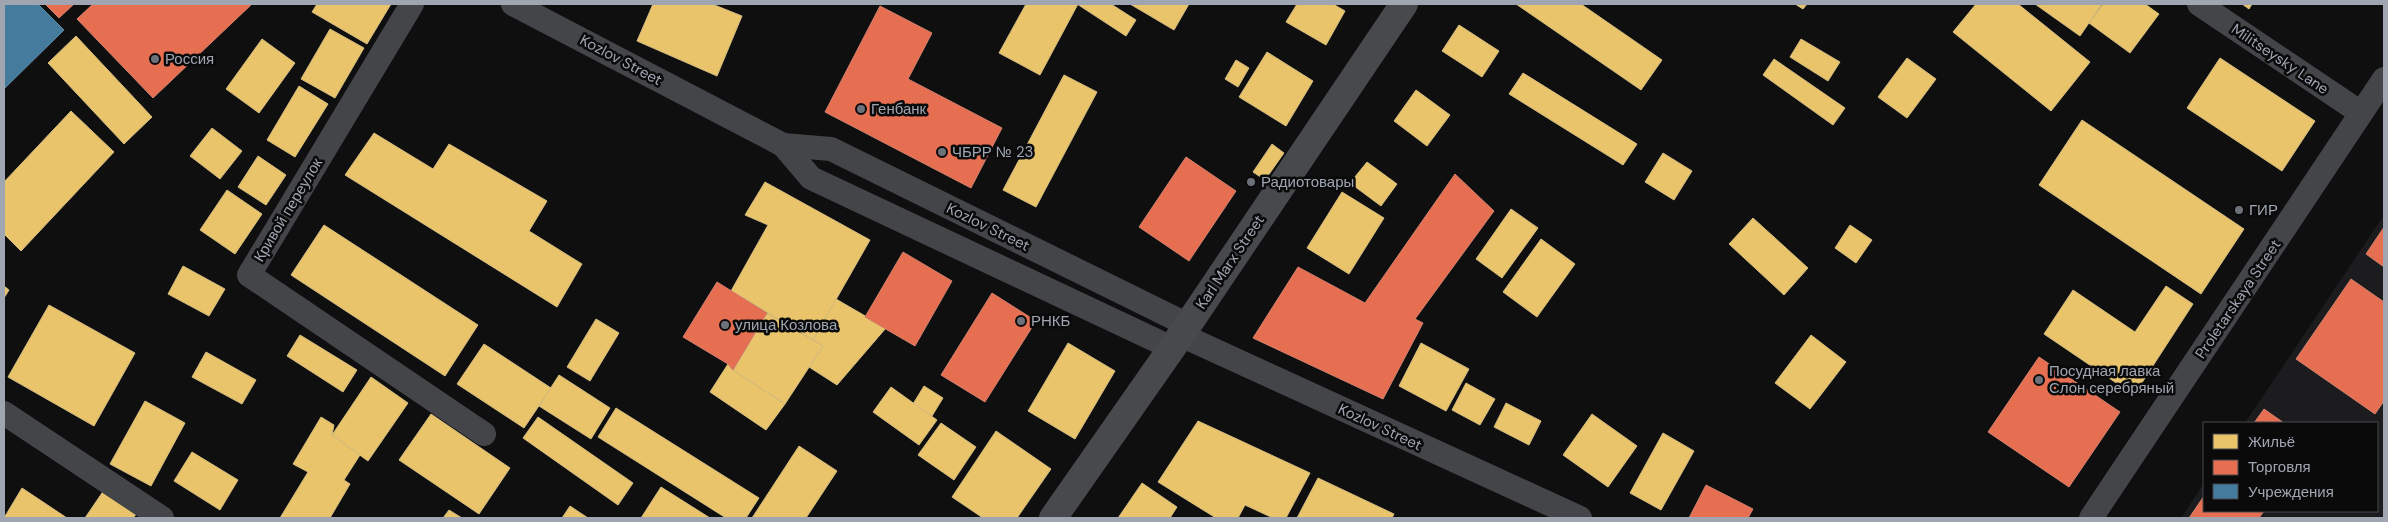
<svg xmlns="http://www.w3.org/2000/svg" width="2388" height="522" viewBox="0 0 2388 522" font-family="'DM Sans',sans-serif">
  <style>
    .built { fill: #1c1c1e }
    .homes { fill: #e9c46a; stroke: #d3bb80 }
    .shops { fill: #e76f51; stroke: #d1806e }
    .public { fill: #457b9d; stroke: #6088a3 }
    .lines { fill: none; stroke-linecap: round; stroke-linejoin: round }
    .street { stroke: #444549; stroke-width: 24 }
    .secondary { stroke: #48494d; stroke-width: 28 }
    .poi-dot { fill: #6d7179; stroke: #0a0a0b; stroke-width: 2 }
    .labels { text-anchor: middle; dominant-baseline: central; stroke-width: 5; stroke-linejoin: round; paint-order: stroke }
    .poi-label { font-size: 15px; fill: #9fa6b2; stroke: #0a0a0b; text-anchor: start }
    .street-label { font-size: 15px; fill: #9fa6b2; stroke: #0a0a0b }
  </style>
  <rect width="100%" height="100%" fill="#0f0f10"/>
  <!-- built -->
  <polygon class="built" points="2384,215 2384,518 2181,518 2204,483 2204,511 2377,511 2377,423 2245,423"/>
  <!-- homes -->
  <g class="homes">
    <polygon points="317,4 391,4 367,44 312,12"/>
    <polygon points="653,4 712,4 742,16 717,76 637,41"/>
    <polygon points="1026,4 1078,4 1040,75 999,53"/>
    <polygon points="1077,4 1111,4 1136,20 1126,36"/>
    <polygon points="1130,4 1189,4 1174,30"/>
    <polygon points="1297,4 1333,4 1345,11 1326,45 1286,22"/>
    <polygon points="1516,4 1581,4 1662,60 1641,90"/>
    <polygon points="1795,4 1807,4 1803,9"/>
    <polygon points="1976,4 2018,4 2090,62 2051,111 1953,32"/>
    <polygon points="2035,4 2102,4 2080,36"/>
    <polygon points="2103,4 2145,4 2159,14 2130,53 2089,23"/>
    <polygon points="2242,4 2252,4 2249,9"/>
    <polygon points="1459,25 1499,51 1482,77 1442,51"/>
    <polygon points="330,29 364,48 335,98 301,79"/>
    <polygon points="76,36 152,117 124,144 48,63"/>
    <polygon points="262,39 295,63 259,113 226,89"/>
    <polygon points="1801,39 1840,62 1828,81 1790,57"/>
    <polygon points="1267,52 1313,81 1286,126 1239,97"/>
    <polygon points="1907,58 1936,79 1907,118 1878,97"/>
    <polygon points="2220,58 2315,121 2282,171 2187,108"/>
    <polygon points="1774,59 1845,108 1833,125 1763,75"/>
    <polygon points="1236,60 1249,68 1238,87 1225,79"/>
    <polygon points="1523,73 1637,144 1623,165 1509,94"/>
    <polygon points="1064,75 1097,92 1036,207 1003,190"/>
    <polygon points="299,86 328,104 295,157 267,140"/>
    <polygon points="1416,90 1450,115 1427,146 1394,121"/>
    <polygon points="71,111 114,152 21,251 4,234 4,182"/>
    <polygon points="2082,120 2244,229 2201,294 2039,185"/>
    <polygon points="212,128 242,151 220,179 190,156"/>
    <polygon points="374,133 433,169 449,144 547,201 529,231 582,264 557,307 345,175"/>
    <polygon points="1272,144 1284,153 1265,180 1253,172"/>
    <polygon points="1663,153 1692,171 1674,200 1645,182"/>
    <polygon points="258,156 286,175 266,205 238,187"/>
    <polygon points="1367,162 1397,184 1381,206 1350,183"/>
    <polygon points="765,182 870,240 813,340 731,291 768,225 745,215"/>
    <polygon points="227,190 262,214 235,254 200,230"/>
    <polygon points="1342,192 1384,218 1349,274 1307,248"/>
    <polygon points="1511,209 1538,228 1502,278 1476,259"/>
    <polygon points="1753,218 1808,268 1784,295 1729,244"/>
    <polygon points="324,225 478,325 445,376 291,275"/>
    <polygon points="1850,225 1872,240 1856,263 1835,248"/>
    <polygon points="1541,239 1575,264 1537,317 1503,292"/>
    <polygon points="183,266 225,289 209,316 168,294"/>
    <polygon points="4,286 9,290 4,298"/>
    <polygon points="2166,286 2193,304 2134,395 2044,334 2073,290 2135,332"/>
    <polygon points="836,299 886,328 837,385 809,367 823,346 813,340"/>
    <polygon points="49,305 135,353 94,426 8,377"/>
    <polygon points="767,313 823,346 785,404 733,370"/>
    <polygon points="596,319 619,333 590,381 567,367"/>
    <polygon points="300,335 357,370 343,392 287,356"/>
    <polygon points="1811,335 1846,362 1810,409 1775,383"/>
    <polygon points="1068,343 1115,371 1075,439 1028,411"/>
    <polygon points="1421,343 1469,369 1446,411 1399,386"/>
    <polygon points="484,344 551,388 524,428 457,384"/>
    <polygon points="206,352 256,380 242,404 192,377"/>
    <polygon points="728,364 733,370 785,404 766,430 710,392"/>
    <polygon points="559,375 610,408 591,439 539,406"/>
    <polygon points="371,377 408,403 368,461 332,435"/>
    <polygon points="1466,383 1495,399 1480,425 1452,410"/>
    <polygon points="924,386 943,398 932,416 913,404"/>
    <polygon points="891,387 937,420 919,445 873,412"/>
    <polygon points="145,401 185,423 151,486 110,464"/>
    <polygon points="1506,403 1541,421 1529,445 1494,427"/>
    <polygon points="616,408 759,498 746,518 726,518 598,437"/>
    <polygon points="431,414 510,468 479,514 399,460"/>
    <polygon points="1592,414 1637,446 1608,487 1563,455"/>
    <polygon points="321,417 334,425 332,435 360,455 344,480 350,484 330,518 280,518 308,472 293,464"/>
    <polygon points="538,417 633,483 618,505 523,438"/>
    <polygon points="1198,421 1310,473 1286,518 1273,518 1245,505 1238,518 1216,518 1158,482"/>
    <polygon points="941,423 976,447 954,480 918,455"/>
    <polygon points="996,431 1051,469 1017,518 983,518 952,497"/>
    <polygon points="1663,433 1694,451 1661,510 1630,493"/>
    <polygon points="799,446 837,471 806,518 752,518"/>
    <polygon points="192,452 238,480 220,510 174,481"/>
    <polygon points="1318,478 1394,514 1392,518 1297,518"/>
    <polygon points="1142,483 1177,507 1170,518 1118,518"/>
    <polygon points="661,487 710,518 641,518"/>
    <polygon points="22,488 67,518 4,518"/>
    <polygon points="104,490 138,512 133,518 85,518"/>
    <polygon points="570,506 588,518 562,518"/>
    <polygon points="449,510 462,518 443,518"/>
  </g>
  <!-- shops -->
  <g class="shops">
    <polygon points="45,4 74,4 59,18"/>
    <polygon points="93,4 252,4 153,98 77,19"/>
    <polygon points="880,6 932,33 908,79 1002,128 971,188 825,112"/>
    <polygon points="1186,157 1236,191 1189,261 1139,227"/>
    <polygon points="1455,174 1494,211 1415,319 1423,323 1383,399 1253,338 1298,267 1365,303"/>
    <polygon points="2384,227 2384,267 2366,254"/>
    <polygon points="903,252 952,281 915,346 865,317"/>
    <polygon points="2351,279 2384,302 2384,401 2375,414 2296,359"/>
    <polygon points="717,282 767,313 733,370 728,364 683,337"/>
    <polygon points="992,293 1036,321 985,402 941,375"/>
    <polygon points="2039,357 2120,412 2069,487 1988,432"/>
    <polygon points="2264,409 2284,423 2254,423"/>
    <polygon points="1706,485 1753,509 1748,518 1689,518"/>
    <polygon points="2204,496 2204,511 2264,511 2259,518 2189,518"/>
  </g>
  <!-- public -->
  <polygon class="public" points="4,4 38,4 64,30 4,89"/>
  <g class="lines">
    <!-- street -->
    <g class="street">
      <polyline points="412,4 249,275 484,434"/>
      <polyline points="513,4 783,145 811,178 1172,348"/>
      <polyline points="2199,4 2361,113"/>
      <polyline points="783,145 831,149 1188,325"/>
      <polyline points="1181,335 1580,518"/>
      <polyline points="4,413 162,518"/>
      <polyline points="2091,518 2384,79"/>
    </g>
    <!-- secondary -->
    <polyline class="secondary" points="1053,518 1181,335 1404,4"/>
  </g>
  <!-- markers -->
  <g class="poi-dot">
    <circle cx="155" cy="59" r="5"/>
    <circle cx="861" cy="109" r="5"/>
    <circle cx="942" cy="152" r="5"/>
    <circle cx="1251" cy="182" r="5"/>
    <circle cx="2239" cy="210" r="5"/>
    <circle cx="1021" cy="321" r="5"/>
    <circle cx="725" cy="325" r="5"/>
    <circle cx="2039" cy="380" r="5"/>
  </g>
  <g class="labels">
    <!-- poi labels -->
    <g class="poi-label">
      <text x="165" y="59">Россия</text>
      <text x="871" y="109">Генбанк</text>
      <text x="952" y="152">ЧБРР № 23</text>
      <text x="1261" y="182">Радиотовары</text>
      <text x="2249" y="210">ГИР</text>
      <text x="1031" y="321">РНКБ</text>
      <text x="735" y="325">улица Козлова</text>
      <text x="2049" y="371">Посудная лавка<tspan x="2049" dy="17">Слон серебряный</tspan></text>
    </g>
    <!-- street labels -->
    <g class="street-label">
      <text transform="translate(2280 59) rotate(34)">Militseysky Lane</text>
      <text transform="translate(621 60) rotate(28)">Kozlov Street</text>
      <text transform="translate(288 210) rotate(-59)">Кривой переулок</text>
      <text transform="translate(988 227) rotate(26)">Kozlov Street</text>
      <text transform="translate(1230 262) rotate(-56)">Karl Marx Street</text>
      <text transform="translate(2238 299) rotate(-56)">Proletarskaya Street</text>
      <text transform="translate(1380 427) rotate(25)">Kozlov Street</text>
    </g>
  </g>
  <!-- border -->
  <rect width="2388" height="522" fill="none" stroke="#9fa6b2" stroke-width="10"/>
  <!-- legend -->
  <rect x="2203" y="422" width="175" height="90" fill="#0a0a0b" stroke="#46484e"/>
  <rect x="2213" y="434" width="25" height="15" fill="#e9c46a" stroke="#46484e"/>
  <text x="2248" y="447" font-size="15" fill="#9fa6b2">Жильё</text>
  <rect x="2213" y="460" width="25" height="15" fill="#e76f51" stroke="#46484e"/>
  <text x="2248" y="472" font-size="15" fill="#9fa6b2">Торговля</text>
  <rect x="2213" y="484" width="25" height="15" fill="#457b9d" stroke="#46484e"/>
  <text x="2248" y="497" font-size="15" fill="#9fa6b2">Учреждения</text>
</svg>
